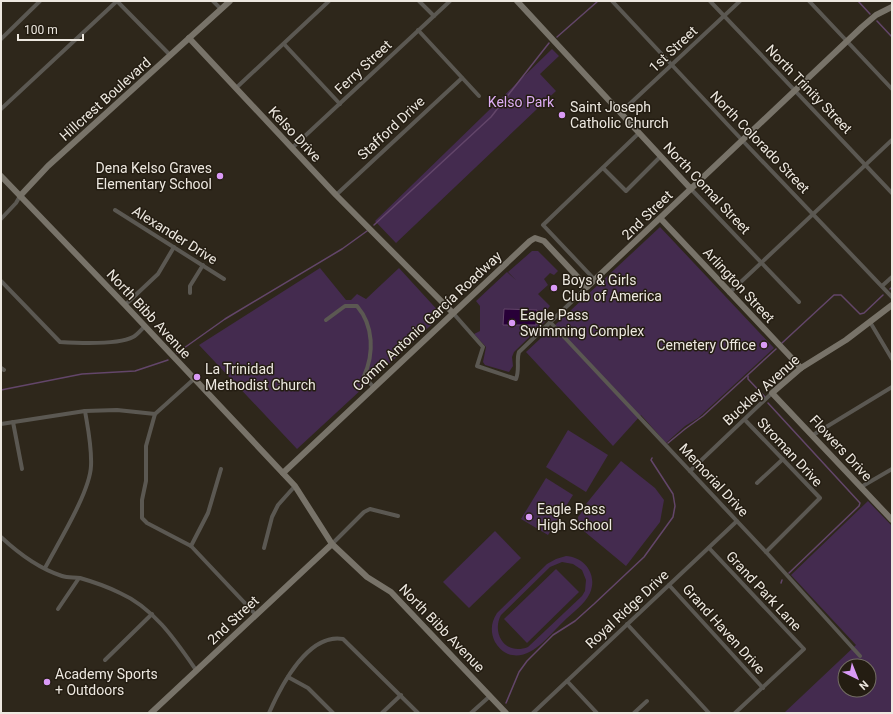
<svg xmlns="http://www.w3.org/2000/svg" width="893" height="714" viewBox="0 0 893 714" font-family="Roboto,sans-serif">
  <style>
    .green { fill: #442b4f; fill-rule: evenodd }
    .water { fill: #280038; stroke: #63466a }
    .lines { fill: none; stroke-linecap: round; stroke-linejoin: round }
    .stream { stroke: #63466a; stroke-width: 1.5 }
    .street { stroke: #5b5852; stroke-width: 4 }
    .secondary { stroke: #787369; stroke-width: 6 }
    .poi-dot { fill: #da9af7; stroke: #241d12; stroke-width: 1.5 }
    .labels { text-anchor: middle; dominant-baseline: central; stroke-width: 3; stroke-linejoin: round; paint-order: stroke }
    .street-label { font-size: 14px; fill: #ede8e0; stroke: #241d12 }
    .park-label { font-size: 14px; fill: #ddadf4; stroke: #241d12 }
    .poi-label { font-size: 14px; fill: #ede8e0; stroke: #241d12; text-anchor: start }
  </style>
  <rect width="100%" height="100%" fill="#2e271b"/>
  <!-- green -->
  <g class="green">
    <polygon points="552,49 559,56 540,74 556,91 396,243 375,221"/>
    <polygon points="660,227 774,348 698,418 685,426 666,443 641,415 613,446 526,352"/>
    <polygon points="532,251 538,251 558,271 554,275 550,273 544,279 548,285 538,294 550,306 546,311 551,316 514,352 512,357 513,366 509,372 485,365 483,362 486,347 474,334 480,331 480,306 476,301 507,272 516,280 508,272"/>
    <polygon points="320,268 346,300 351,300 357,294 366,299 399,268 442,315 297,449 199,345"/>
    <polygon points="568,430 608,455 586,492 546,467"/>
    <polygon points="621,461 655,488 664,500 660,522 626,566 579,527 578,517 587,505 586,504"/>
    <polygon points="546,478 573,495 548,535 521,519"/>
    <path d="M 868,501 L 892,526 L 892,713 L 784,713 L 856,645 L 791,575 ZM 845,666 L 869,666 L 869,690 L 845,690 Z"/>
    <polygon points="495,531 521,558 469,608 443,582"/>
    <path d="M 566,556 C 584,557 598,574 590,593 C 585,604 572,613 563,622 C 549,635 531,662 508,654 C 503,652 498,647 495,642 C 490,632 491,622 497,613 L 547,564 L 556,559 ZM 562,562 L 573,564 L 582,570 L 586,580 L 585,591 L 582,596 L 528,647 C 506,656 491,634 501,615 L 550,567 Z"/>
    <polygon points="556,569 579,592 527,643 504,619"/>
  </g>
  <!-- water -->
  <polygon class="water" points="504,309 537,310 536,325 503,325"/>
  <g class="lines">
    <!-- stream -->
    <g class="stream">
      <polyline points="858,1 870,14"/>
      <polyline points="877,21 892,37"/>
      <polyline points="557,37 598,1"/>
      <polyline points="374,225 491,117 549,43"/>
      <polyline points="890,289 892,287"/>
      <polyline points="782,343 834,295 841,295 860,314 864,313 883,295"/>
      <polyline points="177,353 225,319 342,249 367,231"/>
      <polyline points="748,376 748,379 765,397"/>
      <polyline points="1,390 82,374 135,371 168,360"/>
      <polyline points="768,403 860,503 859,506 789,573"/>
      <polyline points="668,443 685,429 703,416 776,349"/>
      <polyline points="781,583 782,580"/>
      <polyline points="506,703 519,672 527,661 553,635 575,621 594,604 644,557 673,517 675,506 673,494 651,460 652,458"/>
    </g>
    <!-- street -->
    <g class="street">
      <polyline points="117,1 170,55"/>
      <polyline points="213,1 221,9"/>
      <polyline points="419,1 434,16"/>
      <polyline points="612,1 742,140 892,297"/>
      <polyline points="710,1 892,193"/>
      <polyline points="809,1 892,89"/>
      <polyline points="418,30 479,96"/>
      <polyline points="1,39 40,1"/>
      <polyline points="284,44 340,104"/>
      <polyline points="236,88 329,1"/>
      <polyline points="1,109 117,1"/>
      <polyline points="620,113 740,1"/>
      <polyline points="292,148 450,1"/>
      <polyline points="603,168 626,191 661,156"/>
      <polyline points="691,189 799,302"/>
      <polyline points="336,195 462,78"/>
      <polyline points="115,210 224,279"/>
      <polyline points="1,219 16,203 20,196"/>
      <polyline points="595,280 543,225 639,133"/>
      <path d="M 1,281 L 60,342 C 77,343 118,345 133,337 C 137,335 141,330 145,326"/>
      <polyline points="882,286 892,277"/>
      <polyline points="190,293 190,286 203,265"/>
      <polyline points="729,293 892,140"/>
      <polyline points="125,305 158,274 174,247"/>
      <path d="M 453,313 L 483,347 L 477,366 L 516,379 C 520,369 516,360 519,352 L 587,287"/>
      <path d="M 326,320 L 345,306 L 357,306 C 374,326 374,354 364,376 L 374,388"/>
      <polyline points="550,322 766,552 860,656"/>
      <polyline points="870,322 892,359"/>
      <polyline points="1,368 4,370"/>
      <polyline points="155,414 146,446 146,481 142,500 142,518 147,523 191,546 256,615"/>
      <polyline points="745,420 820,498 766,552"/>
      <polyline points="13,422 22,469"/>
      <polyline points="1,424 85,411 117,410 155,414 194,379"/>
      <polyline points="813,435 892,387"/>
      <polyline points="690,471 772,393"/>
      <polyline points="757,483 783,459"/>
      <polyline points="861,487 892,469"/>
      <path d="M 1,537 C 17,552 40,569 62,576 C 68,578 74,577 80,578 C 94,582 108,587 120,593 C 154,608 176,641 196,670"/>
      <polyline points="332,544 364,512 370,509 398,516"/>
      <polyline points="191,546 208,513 221,469"/>
      <polyline points="264,548 272,517 278,505 295,486"/>
      <polyline points="709,548 804,649 735,713"/>
      <path d="M 45,568 C 58,543 90,492 91,466 C 92,447 88,429 85,411"/>
      <polyline points="669,585 763,688"/>
      <polyline points="58,609 79,578"/>
      <polyline points="627,624 709,713"/>
      <polyline points="105,660 152,614"/>
      <polyline points="288,677 308,688 333,713"/>
      <polyline points="567,681 597,713"/>
      <path d="M 269,713 C 281,686 308,633 343,639 L 418,713"/>
      <polyline points="382,713 401,695"/>
      <polyline points="471,713 490,696"/>
      <polyline points="533,713 737,521"/>
      <polyline points="634,713 647,701"/>
    </g>
    <!-- secondary -->
    <g class="secondary">
      <polyline points="517,1 691,189"/>
      <polyline points="189,38 336,195 453,313"/>
      <polyline points="1,176 125,305 295,486 332,544 367,577 391,592 506,713"/>
      <polyline points="20,196 48,166 230,1"/>
      <polyline points="661,219 801,368"/>
      <polyline points="892,305 846,340 801,368 772,393 892,520"/>
      <polyline points="283,473 530,241 535,238 544,241 587,287 862,27 876,15 892,7"/>
      <polyline points="151,713 332,544"/>
    </g>
  </g>
  <!-- markers -->
  <g class="poi-dot">
    <circle cx="562" cy="115" r="4"/>
    <circle cx="220" cy="176" r="4"/>
    <circle cx="554" cy="288" r="4"/>
    <circle cx="512" cy="323" r="4"/>
    <circle cx="764" cy="345" r="4"/>
    <circle cx="197" cy="377" r="4"/>
    <circle cx="529" cy="517" r="4"/>
    <circle cx="47" cy="682" r="4"/>
  </g>
  <g class="labels">
    <!-- street labels -->
    <g class="street-label">
      <text transform="translate(673 49) rotate(-43)">1st Street</text>
      <text transform="translate(363 67) rotate(-43)">Ferry Street</text>
      <text transform="translate(809 89) rotate(46)">North Trinity Street</text>
      <text transform="translate(105 99) rotate(-42)">Hillcrest Boulevard</text>
      <text transform="translate(391 128) rotate(-43)">Stafford Drive</text>
      <text transform="translate(295 134) rotate(47)">Kelso Drive</text>
      <text transform="translate(760 142) rotate(46)">North Colorado Street</text>
      <text transform="translate(707 188) rotate(47)">North Comal Street</text>
      <text transform="translate(647 215) rotate(-44)">2nd Street</text>
      <text transform="translate(175 235) rotate(32)">Alexander Drive</text>
      <text transform="translate(739 285) rotate(47)">Arlington Street</text>
      <text transform="translate(149 314) rotate(47)">North Bibb Avenue</text>
      <text transform="translate(427 321) rotate(-43)">Comm Antonio García Roadway</text>
      <text transform="translate(761 390) rotate(-42)">Buckley Avenue</text>
      <text transform="translate(841 448) rotate(47)">Flowers Drive</text>
      <text transform="translate(790 452) rotate(47)">Stroman Drive</text>
      <text transform="translate(714 480) rotate(47)">Memorial Drive</text>
      <text transform="translate(764 591) rotate(47)">Grand Park Lane</text>
      <text transform="translate(627 609) rotate(-43)">Royal Ridge Drive</text>
      <text transform="translate(233 620) rotate(-43)">2nd Street</text>
      <text transform="translate(442 628) rotate(46)">North Bibb Avenue</text>
      <text transform="translate(724 629) rotate(48)">Grand Haven Drive</text>
    </g>
    <!-- park labels -->
    <g class="park-label">
      <text x="521" y="102">Kelso Park</text>
    </g>
    <!-- poi labels -->
    <g class="poi-label">
      <text x="570" y="107">Saint Joseph<tspan x="570" dy="16">Catholic Church</tspan></text>
      <text x="212" y="168" text-anchor="end">Dena Kelso Graves<tspan x="212" dy="16">Elementary School</tspan></text>
      <text x="562" y="280">Boys &amp; Girls<tspan x="562" dy="16">Club of America</tspan></text>
      <text x="520" y="315">Eagle Pass<tspan x="520" dy="16">Swimming Complex</tspan></text>
      <text x="756" y="345" text-anchor="end">Cemetery Office</text>
      <text x="205" y="369">La Trinidad<tspan x="205" dy="16">Methodist Church</tspan></text>
      <text x="537" y="509">Eagle Pass<tspan x="537" dy="16">High School</tspan></text>
      <text x="55" y="674">Academy Sports<tspan x="55" dy="16">+ Outdoors</tspan></text>
    </g>
  </g>
  <!-- border -->
  <rect width="893" height="714" fill="none" stroke="#ede8e0" stroke-width="4"/>
  <!-- north arrow -->
  <g transform="translate(857 678) rotate(137)"><circle r="19" fill="#241d12" stroke="#746e64"/>
  <path d="M0-3L7 15L0 10L-7 15Z" fill="#da9af7"/>
  <text y="-6" font-size="11" font-weight="bold" text-anchor="middle" fill="#ede8e0">N</text>
  </g>
  <!-- scale -->
  <path d="M18 34v6h65v-6" fill="none" stroke="#ede8e0" stroke-width="2"/>
  <text x="24" y="34" font-size="12" fill="#ede8e0" stroke="#241d12" stroke-width="3" paint-order="stroke">100 m</text>
</svg>
